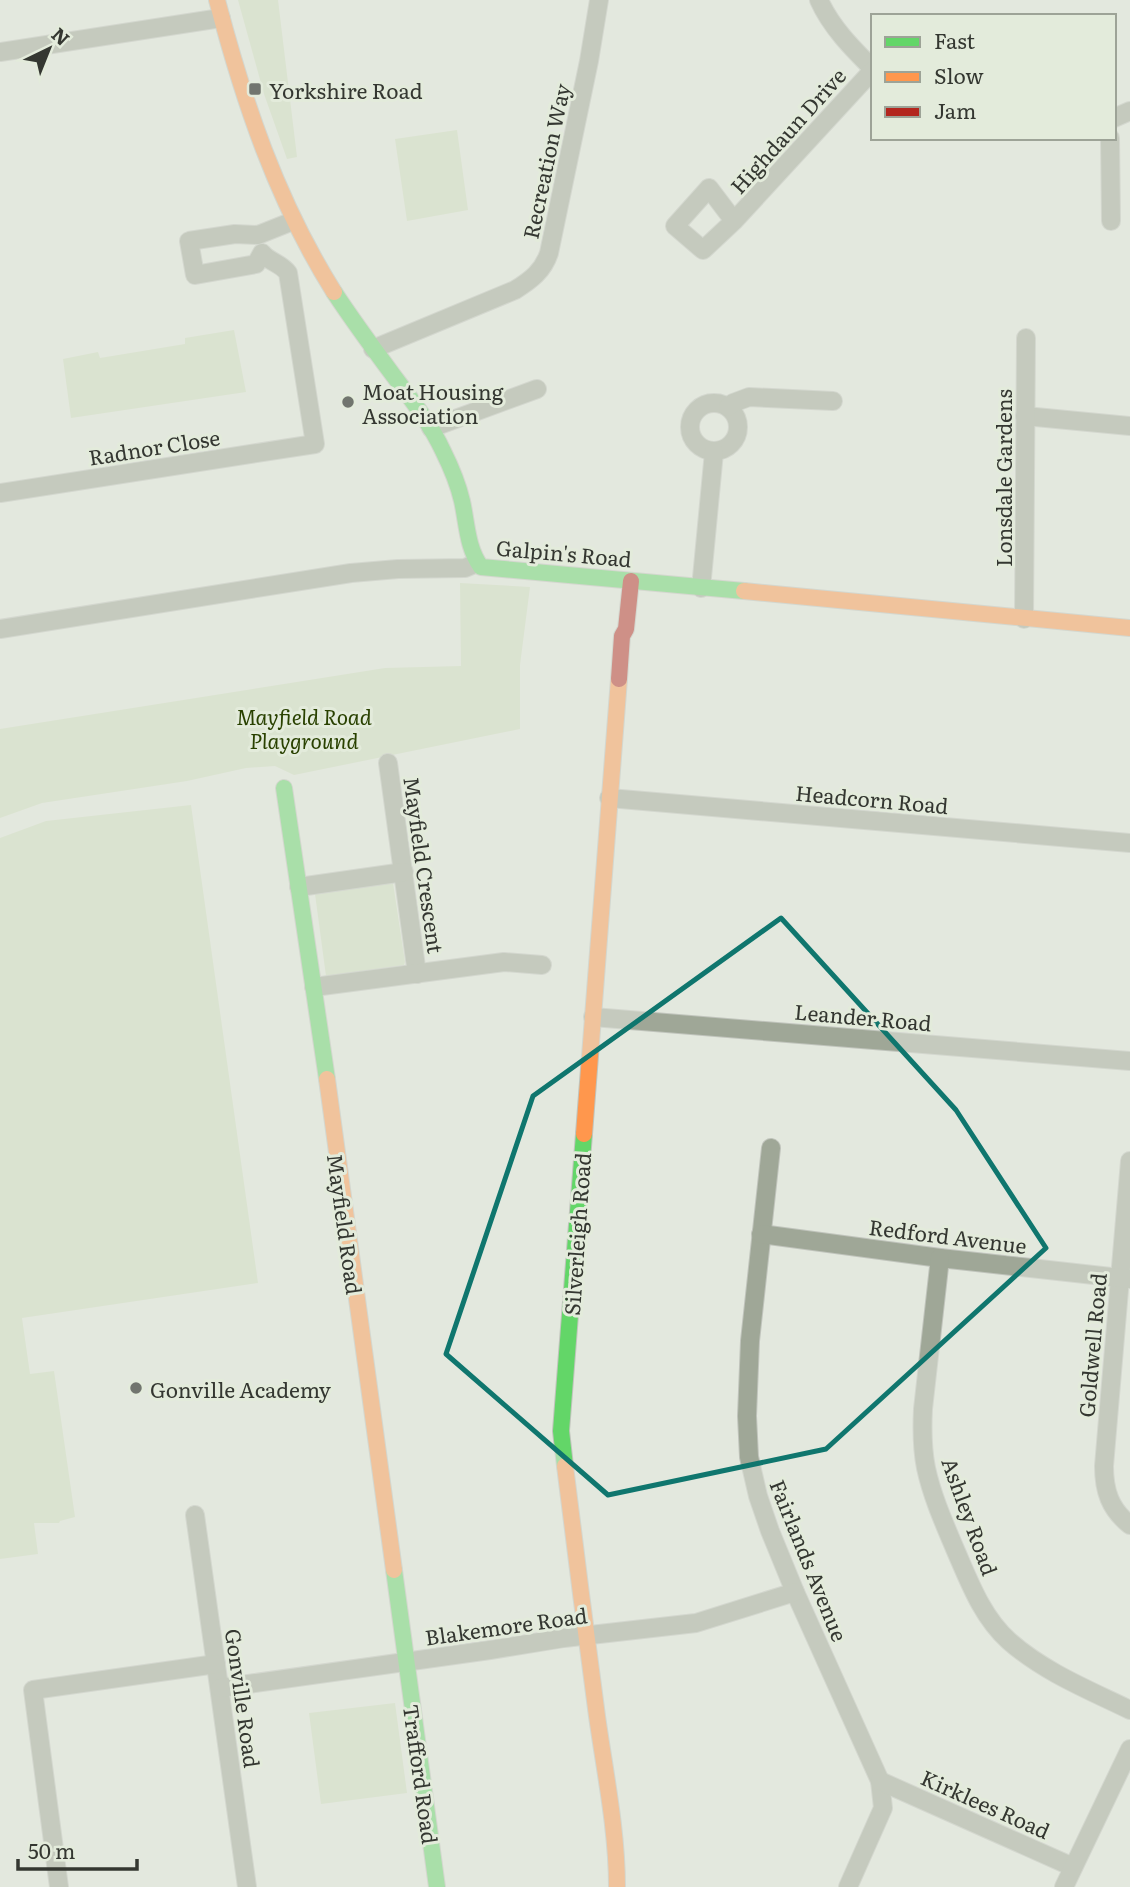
<svg xmlns="http://www.w3.org/2000/svg" width="1130" height="1887" viewBox="0 0 1130 1887" font-family="Literata,serif">
  <style>
    .green { fill: #cfdebf }
    .lines { fill: none; stroke-linecap: round; stroke-linejoin: round }
    .street-casing { stroke: #c0c4bc; stroke-width: 20 }
    .fast-casing { stroke: #c0c4bc; stroke-width: 18 }
    .slow-casing { stroke: #c0c4bc; stroke-width: 18 }
    .jam-casing { stroke: #c0c4bc; stroke-width: 18 }
    .street { stroke: #9fa797; stroke-width: 18 }
    .fast { stroke: #63d668; stroke-width: 16 }
    .slow { stroke: #ff974d; stroke-width: 16 }
    .jam { stroke: #b3261e; stroke-width: 16 }
    .marked { fill: none; stroke: #0f766e; stroke-width: 5; stroke-linejoin: round }
    .poi-dot { fill: #71756e; stroke: #e3ebdb; stroke-width: 2.5 }
    .labels { text-anchor: middle; dominant-baseline: central; stroke-width: 6; stroke-linejoin: round; paint-order: stroke }
    .poi-label { font-size: 21px; fill: #343731; stroke: #e3ebdb; text-anchor: start }
    .street-label { font-size: 21px; fill: #343731; stroke: #e3ebdb }
    .park-label { font-size: 21px; font-style: italic; fill: #294100; stroke: #e3ebdb }
  </style>
  <rect width="100%" height="100%" fill="#e3e8de"/>
  <!-- green -->
  <g class="green">
    <polygon points="238,0 278,0 297,157 287,159 264,94"/>
    <polygon points="457,130 468,210 407,221 395,139"/>
    <polygon points="234,330 246,392 71,418 63,359 98,352 100,358 185,344 185,338"/>
    <polygon points="460,583 530,587 520,665 520,729 294,775 275,766 246,768 187,781 42,803 0,818 0,729 385,668 461,666"/>
    <polygon points="191,805 258,1283 22,1318 30,1374 54,1371 75,1517 60,1521 59,1523 34,1523 38,1554 0,1559 0,838 46,821"/>
    <polygon points="393,883 405,962 404,965 326,976 315,894"/>
    <polygon points="395,1703 407,1793 321,1804 309,1713"/>
  </g>
  <g class="lines">
    <defs>
      <g id="street">
        <path d="M 819,0 C 831,27 852,48 873,69"/>
        <polyline points="0,52 221,18"/>
        <polyline points="1114,118 1130,111"/>
        <polyline points="1110,138 1111,221"/>
        <polyline points="734,221 709,188 675,226 703,250 734,221 873,70"/>
        <path d="M 373,349 L 515,290 C 531,280 543,271 549,253 L 589,61 L 599,0"/>
        <circle cx="714" cy="427" r="24"/>
        <polyline points="728,407 733,403 749,397 833,401"/>
        <polyline points="1025,416 1130,426"/>
        <polyline points="431,428 537,389"/>
        <path d="M 0,493 L 315,444 L 288,273 C 281,263 269,262 262,253 L 256,264 L 195,275 L 189,241 L 235,234 L 258,235 L 293,221"/>
        <polyline points="701,588 714,452"/>
        <polyline points="1024,619 1026,338"/>
        <polyline points="0,629 351,573 398,569 465,568 477,563"/>
        <polyline points="388,763 417,974"/>
        <polyline points="609,798 1130,843"/>
        <polyline points="299,887 404,872"/>
        <polyline points="314,987 504,962 542,965"/>
        <polyline points="593,1017 1130,1061"/>
        <polyline points="771,1148 750,1341 747,1416 749,1457 758,1496 770,1531 795,1592 880,1781 883,1808 848,1887"/>
        <path d="M 1130,1161 L 1104,1466 C 1104,1491 1110,1509 1130,1525"/>
        <polyline points="761,1234 940,1258 1130,1279"/>
        <path d="M 940,1258 L 923,1409 C 922,1429 922,1448 926,1468 C 932,1496 944,1523 955,1549 C 969,1581 982,1617 1009,1641 C 1044,1672 1089,1690 1130,1710"/>
        <polyline points="195,1515 247,1887"/>
        <polyline points="220,1688 490,1650 564,1638 696,1623 795,1592"/>
        <polyline points="880,1781 1073,1867"/>
        <polyline points="59,1887 33,1690 216,1664"/>
        <polyline points="1064,1887 1130,1749"/>
      </g>
      <g id="fast">
        <path d="M 334,292 C 353,321 373,348 393,375 C 411,399 430,423 443,451 C 451,467 458,484 462,501 C 467,523 467,548 481,567 L 744,591"/>
        <polyline points="284,788 327,1079"/>
        <polyline points="565,1466 561,1431 584,1134"/>
        <polyline points="394,1570 437,1887"/>
      </g>
      <g id="slow">
        <path d="M 217,0 C 244,103 277,201 334,292"/>
        <polyline points="744,591 1130,628"/>
        <polyline points="327,1079 394,1570"/>
        <polyline points="584,1134 619,679"/>
        <path d="M 565,1466 C 575,1549 586,1633 597,1716 C 605,1773 617,1830 617,1887"/>
      </g>
      <polyline id="jam" points="619,679 622,636 626,629 631,581"/>
    </defs>
    <!-- street casing -->
    <use href="#street" class="street-casing"/>
    <!-- fast casing -->
    <use href="#fast" class="fast-casing"/>
    <!-- slow casing -->
    <use href="#slow" class="slow-casing"/>
    <!-- jam casing -->
    <use href="#jam" class="jam-casing"/>
    <!-- street -->
    <use href="#street" class="street"/>
    <!-- fast -->
    <use href="#fast" class="fast"/>
    <!-- slow -->
    <use href="#slow" class="slow"/>
    <!-- jam -->
    <use href="#jam" class="jam"/>
  </g>
  <!-- marked area -->
  <path d="M0 0H1130V1887H0ZM 781,918 L 956,1110 L 1046,1248 L 826,1449 L 608,1495 L 446,1354 L 533,1096 Z" fill="#e3e8de" fill-opacity=".55" fill-rule="evenodd"/>
  <path class="marked" d="M 781,918 L 956,1110 L 1046,1248 L 826,1449 L 608,1495 L 446,1354 L 533,1096 Z"/>
  <!-- markers -->
  <g class="poi-dot">
    <rect x="248" y="82" width="14" height="14" rx="3.5"/>
    <circle cx="348" cy="402" r="7"/>
    <circle cx="136" cy="1388" r="7"/>
  </g>
  <g class="labels">
    <!-- poi labels -->
    <g class="poi-label">
      <text x="269" y="89">Yorkshire Road</text>
      <text x="362" y="390">Moat Housing<tspan x="362" dy="24">Association</tspan></text>
      <text x="150" y="1388">Gonville Academy</text>
    </g>
    <!-- street labels -->
    <g class="street-label">
      <text transform="translate(787 130) rotate(-48)">Highdaun Drive</text>
      <text transform="translate(545 161) rotate(-78)">Recreation Way</text>
      <text transform="translate(154 446) rotate(-9)">Radnor Close</text>
      <text transform="translate(1002 478) rotate(-90)">Lonsdale Gardens</text>
      <text transform="translate(564 552) rotate(5)">Galpin's Road</text>
      <text transform="translate(872 798) rotate(5)">Headcorn Road</text>
      <text transform="translate(425 865) rotate(82)">Mayfield Crescent</text>
      <text transform="translate(863 1016) rotate(5)">Leander Road</text>
      <text transform="translate(346 1224) rotate(82)">Mayfield Road</text>
      <text transform="translate(576 1234) rotate(-86)">Silverleigh Road</text>
      <text transform="translate(948 1235) rotate(7)">Redford Avenue</text>
      <text transform="translate(1091 1345) rotate(-85)">Goldwell Road</text>
      <text transform="translate(971 1516) rotate(70)">Ashley Road</text>
      <text transform="translate(810 1560) rotate(68)">Fairlands Avenue</text>
      <text transform="translate(506 1625) rotate(-8)">Blakemore Road</text>
      <text transform="translate(244 1698) rotate(82)">Gonville Road</text>
      <text transform="translate(422 1774) rotate(82)">Trafford Road</text>
      <text transform="translate(986 1803) rotate(24)">Kirklees Road</text>
    </g>
    <!-- park labels -->
    <g class="park-label">
      <text x="304" y="715">Mayfield Road<tspan x="304" dy="24">Playground</tspan></text>
    </g>
  </g>
  <!-- legend -->
  <rect x="871" y="14" width="245" height="126" fill="#e3ebdb" stroke="#9da397" stroke-width="2"/>
  <rect x="885" y="37" width="35" height="10" fill="#63d668" stroke="#9da397" stroke-width="2"/>
  <text x="934" y="49" font-size="21" fill="#343731">Fast</text>
  <rect x="885" y="72" width="35" height="10" fill="#ff974d" stroke="#9da397" stroke-width="2"/>
  <text x="934" y="84" font-size="21" fill="#343731">Slow</text>
  <rect x="885" y="107" width="35" height="10" fill="#b3261e" stroke="#9da397" stroke-width="2"/>
  <text x="934" y="119" font-size="21" fill="#343731">Jam</text>
  <!-- north arrow -->
  <g transform="translate(49 49) rotate(43)" stroke="#e3ebdb" stroke-width="5" paint-order="stroke">
  <path d="M0-5L12 26L0 18L-12 26Z" fill="#343731"/>
  <text y="-10" font-size="19" font-weight="bold" text-anchor="middle" fill="#343731">N</text>
  </g>
  <!-- scale -->
  <path d="M18 1859v10h119v-10" fill="none" stroke="#343731" stroke-width="3.5"/>
  <text x="28" y="1859" font-size="21" fill="#343731" stroke="#e3ebdb" stroke-width="5" paint-order="stroke">50 m</text>
</svg>
